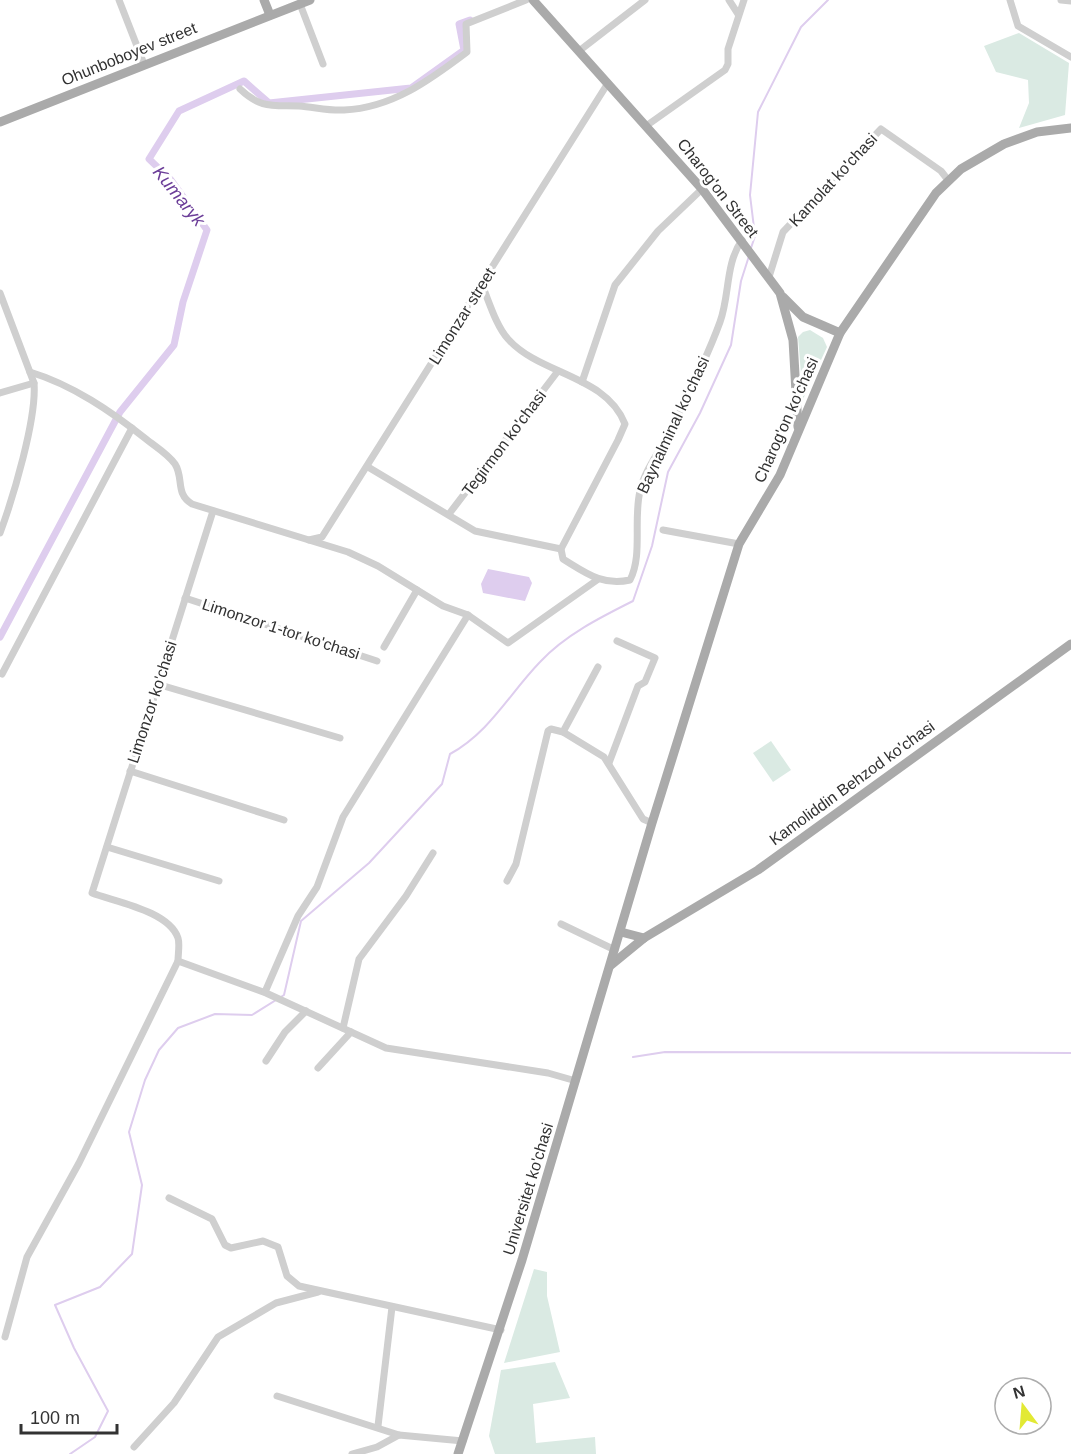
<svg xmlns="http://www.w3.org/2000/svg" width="1071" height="1454" viewBox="0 0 1071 1454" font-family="Arial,sans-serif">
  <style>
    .green { fill: #daeae3 }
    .water { fill: #decdee }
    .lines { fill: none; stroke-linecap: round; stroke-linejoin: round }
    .stream { stroke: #decdee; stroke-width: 2 }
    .canal { stroke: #decdee; stroke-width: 7 }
    .minor { stroke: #cfcfcf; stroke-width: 7 }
    .major { stroke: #aaa; stroke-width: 9 }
    .labels { text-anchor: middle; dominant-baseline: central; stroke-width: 6; stroke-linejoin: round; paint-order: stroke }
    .street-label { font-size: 16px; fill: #323232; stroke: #fff }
    .water-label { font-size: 18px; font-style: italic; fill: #6b3d98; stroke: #fff }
  </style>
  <rect width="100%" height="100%" fill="#fff"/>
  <!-- green -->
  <g class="green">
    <polygon points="1019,33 1069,63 1065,115 1019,128 1029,103 1028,80 996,72 984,46"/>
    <polygon points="810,330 823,338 827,347 803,399 798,337 803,332"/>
    <polygon points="771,741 791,770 773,782 753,753"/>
    <polygon points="534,1269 547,1272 547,1296 560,1352 504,1363"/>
    <polygon points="555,1362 570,1398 533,1404 536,1443 595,1437 596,1454 495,1454 489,1436 501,1370"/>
  </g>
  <!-- water -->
  <polygon class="water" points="488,569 529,577 532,583 525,601 483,593 481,584"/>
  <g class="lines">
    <!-- stream -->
    <g class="stream">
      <polyline points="751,248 755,236 750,195 758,112 801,27 828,0"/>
      <polyline points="633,1057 665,1052 1071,1053"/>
      <path d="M 70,1454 L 95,1437 L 108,1411 L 74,1348 L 55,1305 L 100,1287 L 132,1254 L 142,1185 L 129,1132 L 145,1080 L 159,1050 L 178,1028 L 215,1014 L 252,1015 L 284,995 L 301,921 L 369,863 L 442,784 L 450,754 C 490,732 509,694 540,662 C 565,635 601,617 633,601 L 652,546 L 668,472 L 700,413 L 731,345 L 741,281 L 749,256"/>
    </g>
    <!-- canal -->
    <polyline class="canal" points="0,637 120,412 174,345 183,302 207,230 171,180 149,159 179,111 244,81 269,103 411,88 464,50 459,24 470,20"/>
    <!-- minor -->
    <g class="minor">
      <polyline points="119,0 144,64"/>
      <polyline points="729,0 738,14"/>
      <polyline points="1010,0 1018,26 1071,57"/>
      <polyline points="1061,0 1071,1"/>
      <polyline points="300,4 323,64"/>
      <polyline points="579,51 645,0"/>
      <path d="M 240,89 C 261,109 272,105 299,106 C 314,107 329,111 344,110 C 392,108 430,80 467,52 L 466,24 L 526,0"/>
      <polyline points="646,126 725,70 728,64 728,49 744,0"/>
      <polyline points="769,277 783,232 881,129 941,171 948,180"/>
      <path d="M 482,285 C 489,301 496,326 508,339 C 540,375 606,375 625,424 L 618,440 L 561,549 L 563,559 C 586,573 602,586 630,580 C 643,555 633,520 640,491 C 644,471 661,449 671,430 C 688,396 707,358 720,322 C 730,295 725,264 742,240"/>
      <path d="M 0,293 L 34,383 C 37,418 13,498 0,533"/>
      <path d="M 30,372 C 73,385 112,412 146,439 C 156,447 168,454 175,464 C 184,478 175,494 192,504 L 348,552 L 378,566 L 443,606 L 468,615 L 508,643 L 597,580"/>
      <polyline points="582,382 615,285 658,231 702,189"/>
      <polyline points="0,393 34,383"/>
      <polyline points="368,467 475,531 561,549"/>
      <polyline points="449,514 558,371"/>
      <polyline points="663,530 739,544"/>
      <polyline points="309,540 322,537 608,83"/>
      <polyline points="185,598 377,661"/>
      <polyline points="384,647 417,590"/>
      <polyline points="2,674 132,428"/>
      <polyline points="157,684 340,738"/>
      <polyline points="563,732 598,667"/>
      <polyline points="609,763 638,686 645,682 655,658 617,641"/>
      <polyline points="130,771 284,820"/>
      <polyline points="107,847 219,881"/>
      <polyline points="507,881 516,864 548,731 551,729 563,732 604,757 643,819 652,823"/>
      <polyline points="561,924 615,950"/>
      <polyline points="178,961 266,993 386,1048 548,1073 576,1081"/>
      <polyline points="265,992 298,916 317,887 343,817 468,615"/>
      <polyline points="343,1028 359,959 406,896 433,853"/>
      <polyline points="266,1061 285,1032 306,1011"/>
      <polyline points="318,1068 351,1032"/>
      <polyline points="169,1198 212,1219 225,1245 231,1248 263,1241 278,1247 287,1276 299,1286 501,1330"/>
      <path d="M 5,1337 L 27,1257 L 79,1163 L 178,961 C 178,954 180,944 178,938 C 169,911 116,902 92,893 L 213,511"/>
      <polyline points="277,1396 399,1435"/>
      <polyline points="378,1426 392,1307"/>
      <polyline points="134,1447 174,1403 218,1337 276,1303 318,1292"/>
      <polyline points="352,1454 377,1447 399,1435 463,1441"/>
    </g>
    <!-- major -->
    <g class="major">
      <polyline points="264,0 270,15"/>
      <polyline points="533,0 702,189 780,293 793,340 798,427"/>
      <polyline points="0,122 310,0"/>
      <polyline points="783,297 803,317 840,333"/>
      <polyline points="621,932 644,938"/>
      <polyline points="611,965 644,938 758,870 1071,644"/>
      <polyline points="458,1454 522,1260 652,823 739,544 780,475 840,333 936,193 961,169 1004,144 1037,132 1071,128"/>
    </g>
  </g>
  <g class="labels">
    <!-- street labels -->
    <g class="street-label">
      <text transform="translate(129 54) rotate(-22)">Ohunboboyev street</text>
      <text transform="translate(833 180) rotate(-47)">Kamolat ko'chasi</text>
      <text transform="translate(718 188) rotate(52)">Charog'on Street</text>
      <text transform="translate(462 316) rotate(-58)">Limonzar street</text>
      <text transform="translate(786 420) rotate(-66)">Charog'on ko'chasi</text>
      <text transform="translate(673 425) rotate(-65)">Baynalminal ko'chasi</text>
      <text transform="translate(504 443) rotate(-53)">Tegirmon ko'chasi</text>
      <text transform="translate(281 629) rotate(18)">Limonzor 1-tor ko'chasi</text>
      <text transform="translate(152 702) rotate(-72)">Limonzor ko'chasi</text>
      <text transform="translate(852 783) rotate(-36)">Kamoliddin Behzod ko'chasi</text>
      <text transform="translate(528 1189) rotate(-73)">Universitet ko'chasi</text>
    </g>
    <!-- water labels -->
    <g class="water-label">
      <text transform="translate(179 196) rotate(51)">Kumaryk</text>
    </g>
  </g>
  <!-- north arrow -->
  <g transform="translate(1023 1406) rotate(344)"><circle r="28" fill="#ffffff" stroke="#adadad" stroke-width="1.5"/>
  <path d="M0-4.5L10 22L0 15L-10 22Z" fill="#e2e934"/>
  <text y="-9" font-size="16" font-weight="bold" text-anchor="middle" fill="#323232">N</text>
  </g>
  <!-- scale -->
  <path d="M21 1424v9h96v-9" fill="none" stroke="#323232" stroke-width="3"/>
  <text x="30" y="1424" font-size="18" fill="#323232" stroke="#ffffff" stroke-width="4.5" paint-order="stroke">100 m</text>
</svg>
